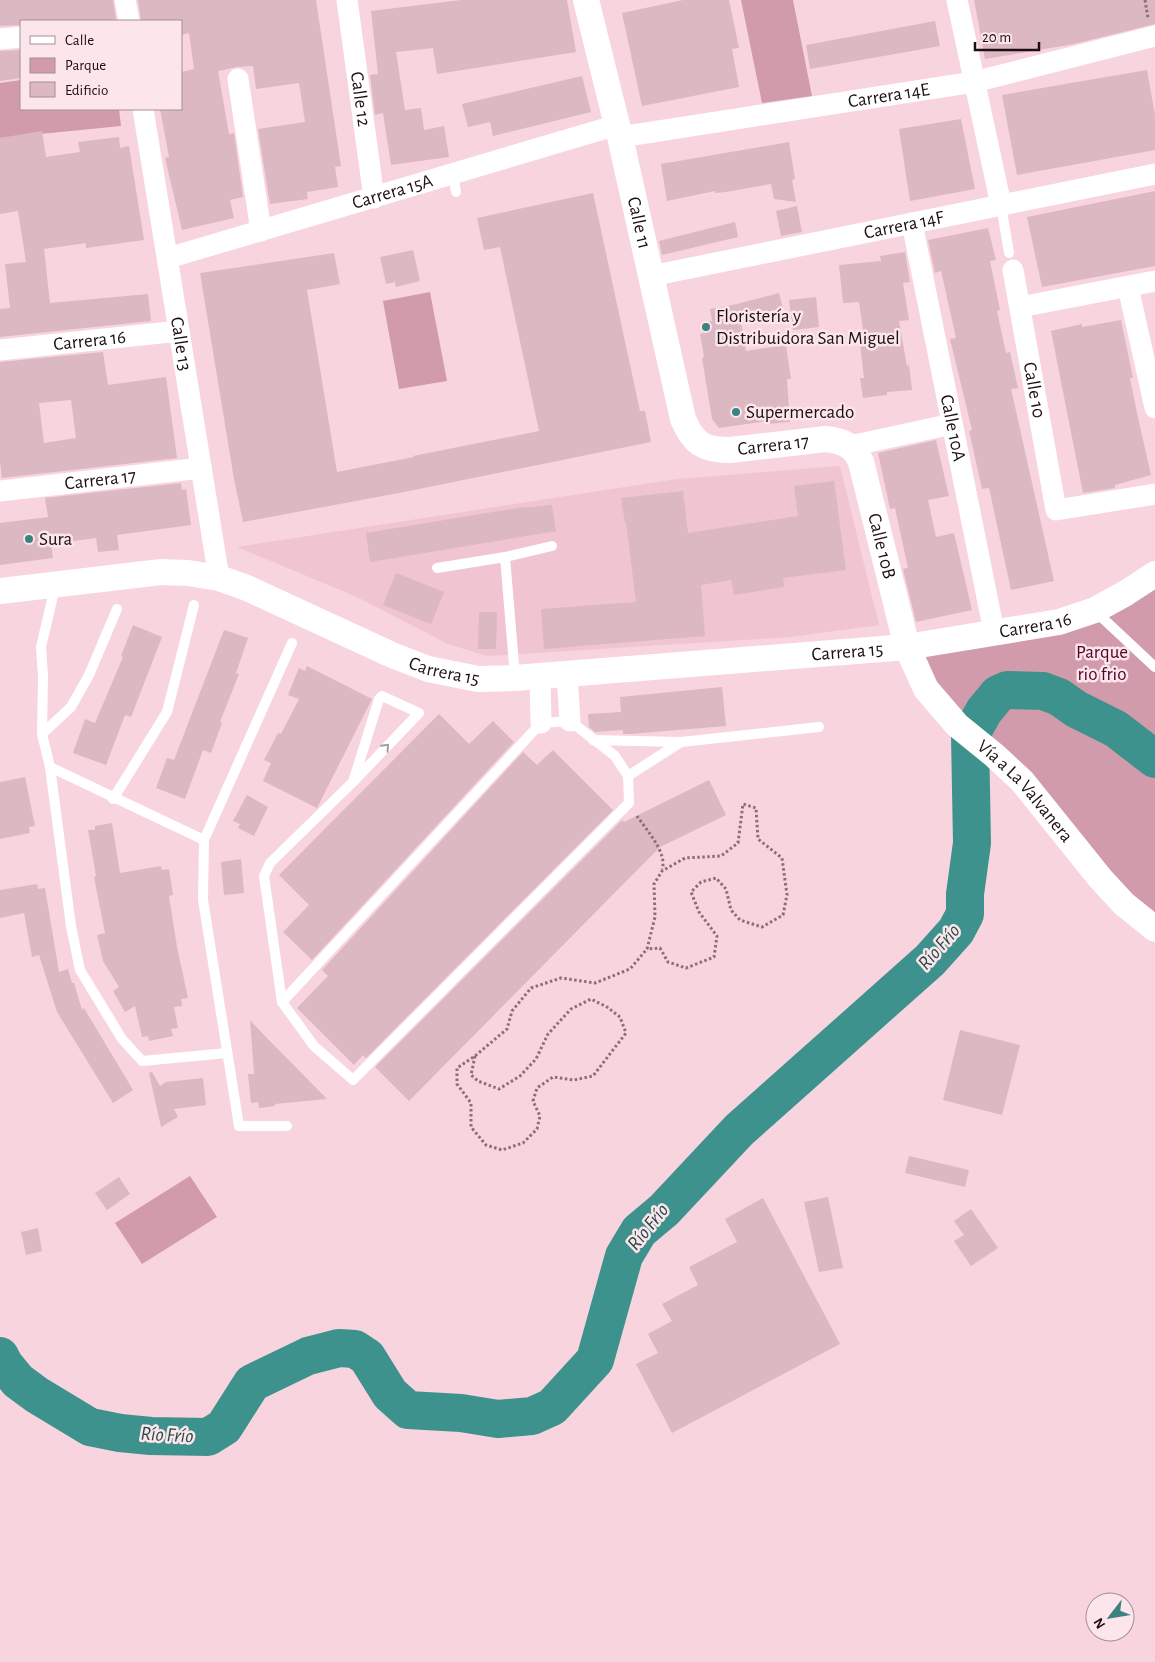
<svg xmlns="http://www.w3.org/2000/svg" width="1155" height="1662" viewBox="0 0 1155 1662" font-family="'Alegreya Sans',sans-serif">
  <style>
    .built { fill: #f0c4d1 }
    .green { fill: #d19bab }
    .lines { fill: none; stroke-linecap: round; stroke-linejoin: round }
    .river { stroke: #3e928d; stroke-width: 38 }
    .building { fill: #dbb8c2; fill-rule: evenodd }
    .path { stroke: #887077; stroke-width: 3; stroke-dasharray: 2.5 2.5; stroke-linecap: butt }
    .service { stroke: #fff; stroke-width: 10 }
    .minor { stroke: #fff; stroke-width: 21 }
    .tertiary { stroke: #fff; stroke-width: 26 }
    .oneway { stroke: #a49fa1 }
    .poi-dot { fill: #3b837e; stroke: #fce5eb; stroke-width: 2 }
    .labels { text-anchor: middle; dominant-baseline: central; stroke-width: 5; stroke-linejoin: round; paint-order: stroke }
    .street-label { font-size: 19px; fill: #1c1014; stroke: #fce5eb }
    .poi-label { font-size: 19px; fill: #1c1014; stroke: #fce5eb; text-anchor: start }
    .park-label { font-size: 19px; fill: #510328; stroke: #fce5eb }
    .water-label { font-size: 20px; font-style: italic; fill: #234a47; stroke: #fce5eb }
  </style>
  <rect width="100%" height="100%" fill="#f8d4de"/>
  <!-- built -->
  <polygon class="built" points="840,466 879,625 790,637 487,656 448,644 357,597 237,547 677,479"/>
  <!-- green -->
  <g class="green">
    <polygon points="741,0 793,0 812,96 762,103"/>
    <polygon points="21,80 21,109 119,109 121,126 0,138 0,83"/>
    <polygon points="430,292 447,381 399,389 383,301"/>
    <polygon points="1155,574 1155,929 1141,919 907,648 1059,622"/>
    <polygon points="190,1176 217,1217 142,1264 115,1223"/>
  </g>
  <g class="lines">
    <!-- river -->
    <polyline class="river" points="0,1356 4,1364 18,1381 37,1395 90,1427 120,1433 151,1436 208,1437 224,1427 252,1383 308,1356 339,1348 355,1349 367,1357 390,1394 408,1410 461,1413 498,1419 532,1416 552,1407 595,1360 624,1256 639,1231 664,1210 739,1130 930,960 956,931 965,914 965,894 972,843 970,736 984,711 998,694 1007,690 1043,691 1059,697 1076,709 1116,729 1155,759"/>
  </g>
  <!-- building -->
  <g class="building">
    <polygon points="0,0 113,0 116,19 104,21 21,21 21,25 0,26"/>
    <polygon points="138,0 316,0 341,166 335,167 338,187 307,192 308,199 270,204 258,129 305,122 299,83 256,89 253,66 237,67 218,71 229,134 234,133 243,197 230,200 234,218 182,230 165,158 169,157 160,109 181,109 181,72 194,69 189,33 181,35 181,21 141,21"/>
    <polygon points="461,0 567,0 576,52 437,74 433,48 396,52 405,110 421,108 424,130 444,126 449,157 391,165 383,113 375,115 370,75 378,74 371,11"/>
    <polygon points="683,0 729,0 739,48 732,49 739,87 642,106 622,13"/>
    <polygon points="974,0 1155,0 1155,24 1074,44 985,59"/>
    <polygon points="935,21 940,46 810,69 806,45"/>
    <polygon points="21,50 21,78 0,81 0,51"/>
    <polygon points="1147,70 1155,115 1155,150 1017,175 1002,95"/>
    <polygon points="582,76 591,112 493,136 490,122 468,127 462,104"/>
    <polygon points="961,119 975,189 910,201 899,129"/>
    <polygon points="42,131 46,157 80,152 78,142 119,137 120,148 129,146 144,240 86,248 86,243 44,249 50,303 148,294 151,321 0,337 0,309 10,308 5,264 26,262 18,211 0,214 0,138"/>
    <polygon points="789,142 795,179 792,180 796,202 774,199 771,184 726,192 715,193 715,191 667,201 661,164"/>
    <polygon points="1155,191 1155,266 1042,287 1027,217"/>
    <polygon points="593,193 640,411 645,411 651,442 404,492 243,522 234,479 200,273 334,253 340,284 307,290 337,472 414,457 413,456 539,431 500,247 484,250 477,218"/>
    <polygon points="797,206 802,232 781,236 776,211"/>
    <polygon points="735,222 738,237 662,255 659,241"/>
    <polygon points="988,228 996,260 990,261 1000,310 997,311 1006,353 1010,352 1018,388 1011,389 1054,581 1011,590 989,488 982,489 969,431 972,430 950,339 956,338 941,271 935,273 928,240"/>
    <polygon points="413,250 420,281 396,287 395,282 386,284 380,257"/>
    <polygon points="905,252 910,282 903,283 909,320 899,321 907,366 909,365 912,390 887,392 887,395 863,398 860,378 864,378 860,344 865,344 859,302 843,303 839,265 881,261 880,256"/>
    <polygon points="779,293 783,309 741,321 746,351 786,345 791,379 787,379 790,422 767,424 767,421 719,428 712,419 702,358 704,357 700,334 704,333 702,323 712,321 710,309 737,304"/>
    <polygon points="816,297 819,327 793,330 789,300"/>
    <polygon points="1121,320 1133,378 1130,378 1137,413 1151,475 1115,485 1115,488 1083,493 1051,331 1082,324 1082,327"/>
    <path d="M 103,352 L 108,385 L 166,377 L 177,458 L 2,478 L 0,462 L 0,362 ZM 71,400 L 76,438 L 44,443 L 39,403 Z"/>
    <polygon points="936,440 949,496 928,500 936,537 954,533 972,610 916,622 903,569 908,568 895,508 890,509 878,453"/>
    <polygon points="834,481 846,570 783,578 784,587 734,595 731,580 701,585 705,636 544,649 541,609 636,602 626,522 625,523 621,498 683,491 688,533 798,516 794,486"/>
    <polygon points="181,483 182,490 186,489 191,525 117,535 119,550 98,552 96,538 51,544 53,558 0,565 0,523 48,517 45,498"/>
    <polygon points="552,505 556,531 370,562 366,533 524,507 524,508"/>
    <polygon points="396,573 444,592 431,624 383,605"/>
    <polygon points="479,612 497,612 496,649 478,649"/>
    <polygon points="133,625 162,637 131,717 125,715 106,765 73,753 85,719 95,723 123,657 121,656"/>
    <polygon points="224,630 248,638 236,673 239,674 220,722 222,723 211,753 203,750 185,799 156,788 167,758 174,760"/>
    <polygon points="307,666 372,699 317,808 263,781 271,763 264,760 278,733 281,734 299,699 288,695 299,668 305,671"/>
    <polygon points="722,687 726,726 630,734 623,734 623,730 595,732 589,727 588,714 621,712 620,697"/>
    <polygon points="439,714 469,744 493,721 514,742 312,960 283,932 309,905 279,875"/>
    <polygon points="553,750 613,810 366,1058 363,1055 354,1065 297,1008 328,976 322,970 523,752 537,765"/>
    <polygon points="25,777 35,826 29,827 30,833 0,839 0,782"/>
    <polygon points="709,780 726,815 660,847 409,1101 375,1067 622,820 624,822"/>
    <polygon points="247,795 268,807 254,836 238,828 240,824 233,821"/>
    <polygon points="112,823 120,873 161,866 162,870 169,869 173,895 169,896 177,947 188,998 181,999 182,1006 174,1007 178,1028 171,1029 173,1036 149,1041 148,1036 142,1037 135,1006 125,1012 113,991 119,987 103,961 97,935 105,933 94,877 96,876 88,830 95,830 95,826"/>
    <polygon points="241,859 244,893 224,895 221,862"/>
    <polygon points="37,884 38,889 45,888 59,972 68,969 72,983 74,983 82,1010 84,1008 133,1090 113,1103 57,1012 39,955 32,957 24,913 0,918 0,890"/>
    <polygon points="250,1020 265,1036 327,1099 275,1104 275,1106 259,1108 258,1102 251,1103 248,1074 254,1074"/>
    <polygon points="960,1030 1020,1045 1002,1115 943,1100"/>
    <polygon points="152,1072 160,1086 166,1082 203,1078 206,1105 174,1109 178,1117 161,1127 149,1073"/>
    <polygon points="909,1156 969,1170 965,1187 905,1173"/>
    <polygon points="119,1177 130,1194 107,1210 95,1193"/>
    <polygon points="828,1197 843,1268 819,1272 804,1202"/>
    <polygon points="763,1198 840,1344 672,1433 636,1364 658,1353 648,1334 672,1321 662,1304 698,1285 689,1267 737,1242 725,1219"/>
    <polygon points="971,1209 998,1248 971,1266 954,1241 964,1235 954,1221"/>
    <polygon points="38,1228 42,1251 26,1255 21,1232"/>
  </g>
  <g class="lines">
    <!-- path -->
    <g class="path">
      <polyline points="1145,0 1148,18"/>
      <path d="M 637,816 C 646,829 668,854 662,869"/>
      <polyline points="475,1056 471,1075 478,1081 499,1089 520,1076 536,1059 548,1034 571,1009 591,999 607,1007 620,1017 626,1033 593,1076 574,1080 553,1077 537,1088 533,1101 540,1116 537,1129 523,1143 502,1150 486,1145 471,1127 471,1103 457,1084 457,1068 475,1056 507,1029 512,1011 531,988 561,978 595,983 630,969 647,949 655,917 654,884 662,871 685,858 721,856 738,843 743,804 756,808 758,839 782,858 787,895 783,915 762,927 740,920 731,910 726,889 716,878 701,882 691,892 699,912 717,936 714,957 686,968 668,962 660,948 647,949"/>
    </g>
    <!-- service -->
    <g class="service">
      <polyline points="453,174 456,192"/>
      <polyline points="1001,205 1009,253"/>
      <polyline points="505,557 552,546"/>
      <polyline points="437,568 505,557 515,677"/>
      <polyline points="55,587 41,647 43,676 42,734 50,767 71,926 80,970 122,1039 142,1061 227,1053"/>
      <polyline points="1095,611 1155,667"/>
      <polyline points="42,734 71,707 89,675 117,609"/>
      <polyline points="593,740 681,742 819,727"/>
      <polyline points="50,767 204,840"/>
      <polyline points="353,782 379,699 382,696 419,713 353,782 270,863 264,876 282,1002 314,1046 353,1080 629,803 628,776 681,742"/>
      <polyline points="113,799 167,712 194,605"/>
      <polyline points="282,1002 541,723 570,721 615,756 628,776"/>
      <polyline points="287,1126 239,1126 203,900 204,840 292,643"/>
    </g>
    <!-- minor -->
    <g class="minor">
      <polyline points="125,0 129,21"/>
      <path id="s1" d="M 347,0 L 374,198"/>
      <polyline points="957,0 1001,205"/>
      <polyline points="0,39 21,37"/>
      <polyline points="238,79 261,231"/>
      <path id="s2" d="M 143,109 L 219,578"/>
      <path id="s3" d="M 620,137 L 974,82 L 1155,36"/>
      <path id="s4" d="M 912,223 L 994,632"/>
      <path id="s5" d="M 168,258 L 617,125"/>
      <path id="s6" d="M 1013,270 L 1056,510 L 1155,494"/>
      <path id="s7" d="M 651,276 L 1155,174"/>
      <polyline points="1128,287 1155,408"/>
      <polyline points="1020,307 1155,281"/>
      <path id="s8" d="M 0,350 L 179,331"/>
      <polyline points="850,446 952,424"/>
      <path id="s9" d="M 0,491 L 201,468"/>
      <polyline points="567,675 570,721"/>
      <polyline points="540,677 541,723"/>
    </g>
    <!-- tertiary -->
    <g class="tertiary">
      <path id="s10" d="M 586,0 L 620,137 L 683,419 C 693,443 703,450 730,450 L 826,439 C 844,441 854,446 861,462 L 907,647 L 926,689 L 957,725 L 994,755 L 1022,781 L 1100,878 L 1124,904 L 1155,929"/>
      <path id="s11" d="M 0,591 L 161,572 L 188,573 L 219,578 L 247,588 L 392,655 L 428,669 L 478,679 L 515,678 L 907,647 L 1059,622 L 1095,610 L 1126,593 L 1155,574"/>
    </g>
  </g>
  <!-- one-way arrows -->
  <defs><path id="oneway-chevron" d="M-2-3.5L2.5 0L-2 3.5" fill="none" stroke-width="1.6" stroke-linecap="round" stroke-linejoin="round" transform="scale(1.25)"/></defs>
  <use class="oneway" href="#oneway-chevron" transform="translate(386 747) rotate(-47)"/>
  <!-- markers -->
  <g class="poi-dot">
    <circle cx="706" cy="327" r="5"/>
    <circle cx="736" cy="412" r="5"/>
    <circle cx="29" cy="539" r="5"/>
  </g>
  <g class="labels">
    <!-- street labels -->
    <g class="street-label">
      <text stroke="none"><textPath href="#s3" startOffset="272">Carrera 14E</textPath></text>
      <text stroke="none"><textPath href="#s1" startOffset="100">Calle 12</textPath></text>
      <text stroke="none"><textPath href="#s5" startOffset="234">Carrera 15A</textPath></text>
      <text stroke="none"><textPath href="#s10" startOffset="229">Calle 11</textPath></text>
      <text stroke="none"><textPath href="#s7" startOffset="258">Carrera 14F</textPath></text>
      <text stroke="none"><textPath href="#s8" startOffset="90">Carrera 16</textPath></text>
      <text stroke="none"><textPath href="#s2" startOffset="238">Calle 13</textPath></text>
      <text stroke="none"><textPath href="#s6" startOffset="122">Calle 10</textPath></text>
      <text stroke="none"><textPath href="#s4" startOffset="209">Calle 10A</textPath></text>
      <text stroke="none"><textPath href="#s10" startOffset="535">Carrera 17</textPath></text>
      <text stroke="none"><textPath href="#s9" startOffset="101">Carrera 17</textPath></text>
      <text stroke="none"><textPath href="#s10" startOffset="719">Calle 10B</textPath></text>
      <text stroke="none"><textPath href="#s11" startOffset="1060">Carrera 16</textPath></text>
      <text stroke="none"><textPath href="#s11" startOffset="870">Carrera 15</textPath></text>
      <text stroke="none"><textPath href="#s11" startOffset="465">Carrera 15</textPath></text>
      <text stroke="none"><textPath href="#s10" startOffset="1012">Vía a La Valvanera</textPath></text>
    </g>
    <!-- poi labels -->
    <g class="poi-label">
      <text x="716" y="316">Floristería y<tspan x="716" dy="22">Distribuidora San Miguel</tspan></text>
      <text x="746" y="412">Supermercado</text>
      <text x="39" y="539">Sura</text>
    </g>
    <!-- park labels -->
    <g class="park-label">
      <text x="1102" y="652">Parque<tspan x="1102" dy="22">rio frio</tspan></text>
    </g>
    <!-- water labels -->
    <g class="water-label">
      <text transform="translate(939 947) rotate(-49)">Río Frío</text>
      <text transform="translate(648 1227) rotate(-51)">Río Frío</text>
      <text transform="translate(167 1435) rotate(3)">Río Frío</text>
    </g>
  </g>
  <!-- legend -->
  <rect x="20" y="20" width="162" height="90" fill="#fce5eb" stroke="#a29095"/>
  <rect x="30" y="36" width="25" height="8" fill="#ffffff" stroke="#a29095"/>
  <text x="65" y="45" font-size="15" fill="#1c1014">Calle</text>
  <rect x="30" y="58" width="25" height="15" fill="#d19bab" stroke="#a29095"/>
  <text x="65" y="70" font-size="15" fill="#1c1014">Parque</text>
  <rect x="30" y="82" width="25" height="15" fill="#dbb8c2" stroke="#a29095"/>
  <text x="65" y="95" font-size="15" fill="#1c1014">Edificio</text>
  <!-- north arrow -->
  <g transform="translate(1110 1617) rotate(239)"><circle r="24" fill="#fce5eb" stroke="#a29095"/>
  <path d="M0-4L9 19L0 12L-9 19Z" fill="#3b837e"/>
  <text y="-8" font-size="14" font-weight="bold" text-anchor="middle" fill="#1c1014">N</text>
  </g>
  <!-- scale -->
  <path d="M975 42v8h64v-8" fill="none" stroke="#1c1014" stroke-width="2.5"/>
  <text x="982" y="42" font-size="15" fill="#1c1014" stroke="#fce5eb" stroke-width="4" paint-order="stroke">20 m</text>
</svg>
